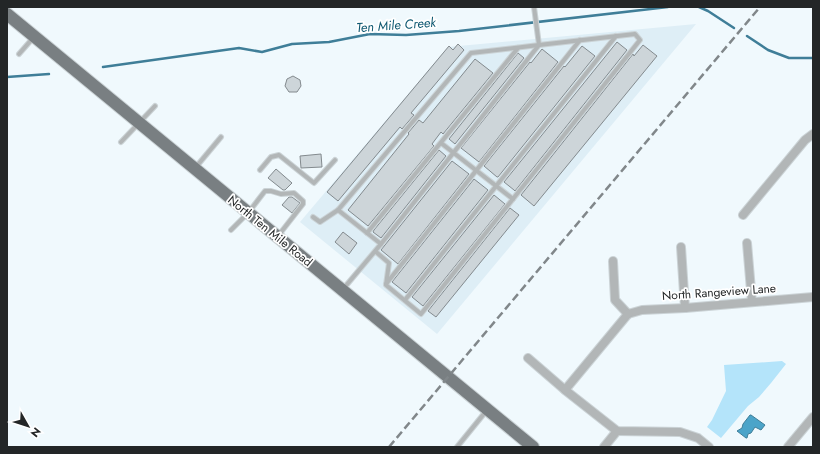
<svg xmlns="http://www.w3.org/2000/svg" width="820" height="454" viewBox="0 0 820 454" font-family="Jost,sans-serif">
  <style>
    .built { fill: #deeef6 }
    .green { fill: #b4e4fa }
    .water { fill: #4ba4c9; stroke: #3f7e98 }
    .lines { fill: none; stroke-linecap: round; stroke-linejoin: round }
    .stream { stroke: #3f7e98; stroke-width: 2.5 }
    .building { fill: #cdd5d9; stroke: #838a8e }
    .lane-casing { stroke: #cbd3d6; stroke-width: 6 }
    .street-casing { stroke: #cbd3d6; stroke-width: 10 }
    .primary-casing { stroke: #cbd3d6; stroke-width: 14 }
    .lane { stroke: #b2b6b7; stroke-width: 4 }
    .street { stroke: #b2b6b7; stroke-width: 8 }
    .primary { stroke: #797f82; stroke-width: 12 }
    .rail { stroke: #81878a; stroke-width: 2.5; stroke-dasharray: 8 4; stroke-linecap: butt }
    .labels { text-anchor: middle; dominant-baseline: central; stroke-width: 3.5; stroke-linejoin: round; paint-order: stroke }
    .street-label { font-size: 12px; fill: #232627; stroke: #fff }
    .water-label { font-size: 13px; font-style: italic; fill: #0e5871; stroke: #fff }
  </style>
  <rect width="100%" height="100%" fill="#f0f9fd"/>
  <!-- built -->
  <polygon class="built" points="696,24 437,334 300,222 448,47"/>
  <!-- green -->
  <polygon class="green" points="782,361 786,364 771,383 759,397 748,406 721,438 707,427 712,420 726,391 724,365"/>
  <!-- water -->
  <polygon class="water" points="750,415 751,415 765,425 761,430 755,427 751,433 748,434 747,438 746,438 737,431 742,428 743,424"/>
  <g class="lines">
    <!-- stream -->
    <g class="stream">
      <polyline points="699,7 708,11 734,28"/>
      <polyline points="747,36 768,50 789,58 813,58"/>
      <polyline points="103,67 239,48 262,52 292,44 329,42 370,34 406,35 459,31 668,7"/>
      <polyline points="7,77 49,74"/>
    </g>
  </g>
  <!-- building -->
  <g class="building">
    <polygon points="617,42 627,50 515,191 514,190 504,182"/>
    <polygon points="458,44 464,50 411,113 414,115 402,129 400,127 338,201 327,192 449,46 453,50"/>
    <polygon points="643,45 657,56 534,206 521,195 633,54 634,56"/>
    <polygon points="582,46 595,56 498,177 497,177 484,166 564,66 565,67"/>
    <polygon points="542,49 558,62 479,162 461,148 530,62 531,63"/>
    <polygon points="518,53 524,58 455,144 449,139"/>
    <polygon points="475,59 493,73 443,134 441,132 432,144 434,146 368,226 348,210 409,134 408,133 419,120 423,123"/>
    <polygon points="293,76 300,80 301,86 297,92 289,92 285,86 287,79"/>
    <polygon points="439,150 446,156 381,238 373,232 374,230"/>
    <polygon points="321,154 322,167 301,168 300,156"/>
    <polygon points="452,161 469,174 398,264 381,250"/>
    <polygon points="276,169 292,183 285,190 283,190 268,178"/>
    <polygon points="474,179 488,190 406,293 392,282"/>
    <polygon points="494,195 505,204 423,306 412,297"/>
    <polygon points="289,197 292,197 300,203 292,213 282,205"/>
    <polygon points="510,208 519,215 436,317 428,311"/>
    <polygon points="343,232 357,243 349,254 335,242"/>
  </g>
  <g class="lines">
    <defs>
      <g id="lane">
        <polyline points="19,54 33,38"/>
        <polyline points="121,142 155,106"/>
        <polyline points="441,143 513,199"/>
        <polyline points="196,167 221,137"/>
        <polyline points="260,170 271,157 279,155 314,183 335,160"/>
        <polyline points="313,217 320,222 338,210"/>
        <polyline points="231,230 248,213 265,191 271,191 281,194 294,193 303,201 303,204 278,236"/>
        <polyline points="367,233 518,48"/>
        <polyline points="381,244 338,210 471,53 539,45 534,7"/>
        <polyline points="386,284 580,40"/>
        <polyline points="344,288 381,244 539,45 635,34 640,40 421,314 386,285 389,263 375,251"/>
        <polyline points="405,300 616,36"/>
        <polyline points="457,447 487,410"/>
      </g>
      <g id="street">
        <polyline points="743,215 805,140 813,134"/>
        <polyline points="747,243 752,302"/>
        <polyline points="681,247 685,308"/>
        <polyline points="613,261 615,300 628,314"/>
        <polyline points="628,314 642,310 685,308 813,297"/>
        <polyline points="528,358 565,390 617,431 680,432 698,438 709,447"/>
        <polyline points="565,390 628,314"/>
        <polyline points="604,447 617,431"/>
        <polyline points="788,447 813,417"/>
      </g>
      <polyline id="primary" points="7,14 533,447"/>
    </defs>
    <!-- lane casing -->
    <use href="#lane" class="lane-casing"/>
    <!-- street casing -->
    <use href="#street" class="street-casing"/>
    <!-- primary casing -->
    <use href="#primary" class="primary-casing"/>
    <!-- lane -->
    <use href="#lane" class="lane"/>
    <!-- street -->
    <use href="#street" class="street"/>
    <!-- primary -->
    <use href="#primary" class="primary"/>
    <!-- rail -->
    <polyline class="rail" points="389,447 760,7"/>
  </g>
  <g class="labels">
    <!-- street labels -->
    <g class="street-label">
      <text transform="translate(270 231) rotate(39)">North Ten Mile Road</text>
      <text transform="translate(719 292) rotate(-4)">North Rangeview Lane</text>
    </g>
    <!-- water labels -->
    <g class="water-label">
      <text transform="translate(396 25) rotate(-4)">Ten Mile Creek</text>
    </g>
  </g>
  <!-- border -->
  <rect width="820" height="454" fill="none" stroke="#232627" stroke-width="16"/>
  <!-- north arrow -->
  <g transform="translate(28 426) rotate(129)" stroke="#ffffff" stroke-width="3" paint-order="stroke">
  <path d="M0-3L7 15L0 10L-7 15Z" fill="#232627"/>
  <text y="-6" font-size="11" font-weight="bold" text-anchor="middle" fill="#232627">N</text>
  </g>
</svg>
